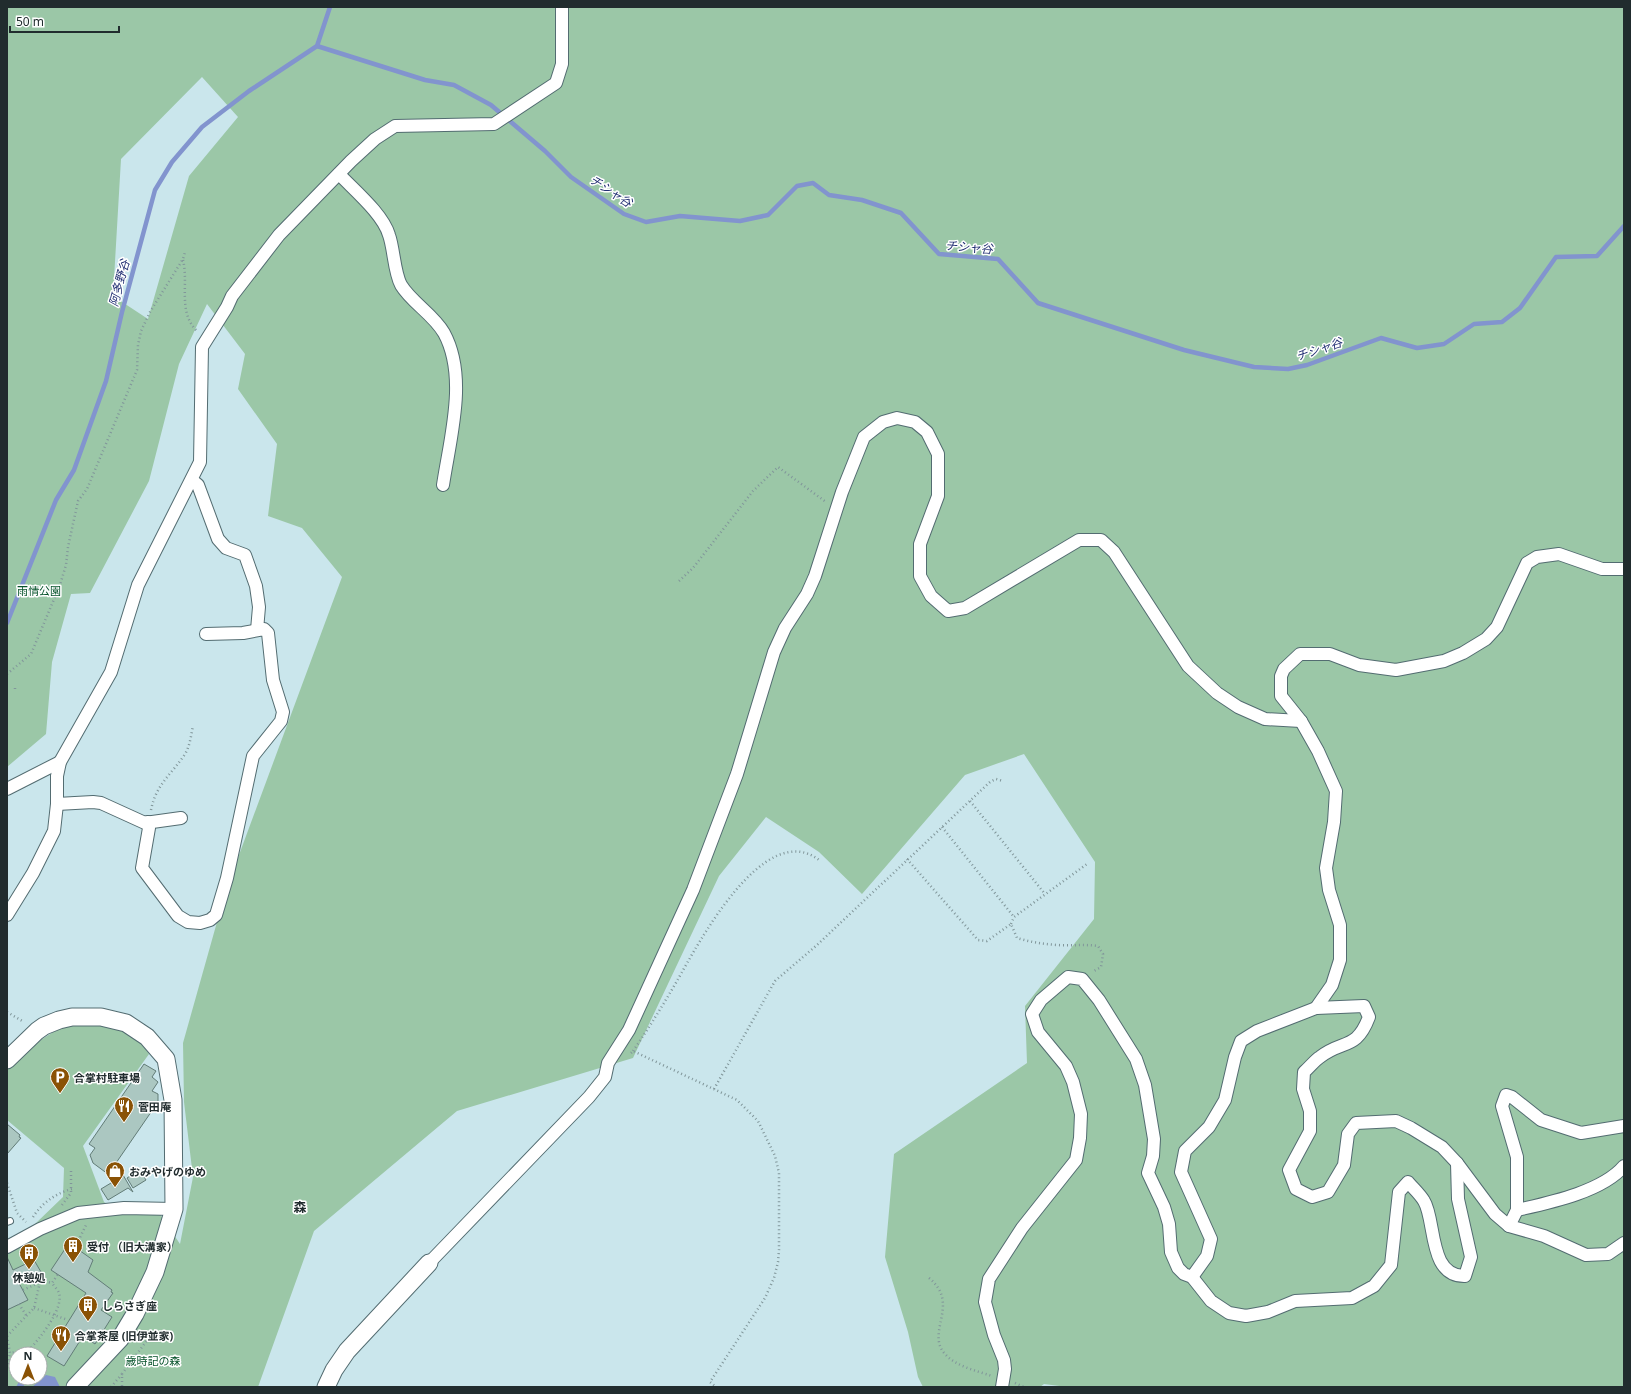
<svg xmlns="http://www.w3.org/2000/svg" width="1631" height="1394" viewBox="0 0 1631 1394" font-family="'Noto Sans','Noto Sans JP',sans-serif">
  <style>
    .green { fill: #9bc7a7; fill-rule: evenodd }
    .water { fill: #8294ce }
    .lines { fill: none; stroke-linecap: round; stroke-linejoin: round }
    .stream { stroke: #8294ce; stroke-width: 4.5 }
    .building { fill: #abc7c1; stroke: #627c77 }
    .lane-casing { stroke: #536c71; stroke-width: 8 }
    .street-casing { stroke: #536c71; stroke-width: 14 }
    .secondary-casing { stroke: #536c71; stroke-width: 19 }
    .path { stroke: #81969a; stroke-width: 2.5; stroke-dasharray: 1 3; stroke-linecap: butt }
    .lane { stroke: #fff; stroke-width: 6 }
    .street { stroke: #fff; stroke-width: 12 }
    .secondary { stroke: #fff; stroke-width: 17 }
    .labels { text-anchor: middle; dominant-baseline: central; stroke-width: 3; stroke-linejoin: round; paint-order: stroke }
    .park-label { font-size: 11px; fill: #07532b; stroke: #fff }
    .poi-label { font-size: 11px; font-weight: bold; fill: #212c2e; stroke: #fff; text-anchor: start }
    .water-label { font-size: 12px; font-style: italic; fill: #212e72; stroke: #fff }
    .quarter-label { font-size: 13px; font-weight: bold; fill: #212c2e; stroke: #fff }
  </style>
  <rect width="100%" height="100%" fill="#cae6ec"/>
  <!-- green -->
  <path class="green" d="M 7,7 L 1624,7 L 1624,1387 L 1067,1387 L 1044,1384 L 1040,1387 L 923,1387 L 918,1377 L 908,1332 L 885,1257 L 894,1154 L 1027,1063 L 1025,1006 L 1094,919 L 1095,862 L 1024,754 L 965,775 L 862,894 L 819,852 L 766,817 L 719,876 L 633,1058 L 457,1111 L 314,1231 L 258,1387 L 7,1387 L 7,1251 L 63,1197 L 64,1168 L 7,1120 L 7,1070 C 22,1056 37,1041 55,1031 C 77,1020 119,1022 137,1039 C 142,1043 145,1049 149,1054 L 83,1146 L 104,1202 L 118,1211 L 160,1214 L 180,1244 L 193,1177 L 184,1102 L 183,1043 L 226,890 L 342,577 L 302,528 L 268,516 L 277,444 L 238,389 L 245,354 L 207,304 L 179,364 L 149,481 L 90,593 L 71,594 L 52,662 L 46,734 L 7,767 ZM 202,77 L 238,117 L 189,176 L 148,319 L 113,296 L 121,159 ZM 16,1354 L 40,1354 L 40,1378 L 16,1378 Z"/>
  <!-- water -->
  <g class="water">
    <polygon points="46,1375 55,1377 60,1387 32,1387"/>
    <polygon points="21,1378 29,1378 23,1387 16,1387"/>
  </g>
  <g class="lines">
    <!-- stream -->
    <g class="stream">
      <polyline points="317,46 425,80 454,85 491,105 545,151 571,177 624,214 646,222 680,216 740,221 768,215 797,186 813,183 829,195 862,200 901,213 939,254 998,259 1038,303 1184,350 1254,367 1288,369 1307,365 1381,338 1417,348 1444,344 1474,324 1502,322 1520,308 1556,257 1597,256 1624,226"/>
      <polyline points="7,623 56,500 74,470 106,381 122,312 155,190 172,162 202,127 249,91 317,46 330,7"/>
    </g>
  </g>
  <!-- building -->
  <g class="building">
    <polygon points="144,1064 156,1071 152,1077 158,1082 152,1091 158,1094 158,1102 116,1163 133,1192 128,1188 108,1200 101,1189 116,1180 93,1163 90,1155 95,1148 89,1144"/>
    <polygon points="7,1124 20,1135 19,1137 21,1138 7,1154"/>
    <polygon points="140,1170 146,1180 133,1188 127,1178"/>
    <polygon points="69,1243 93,1260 88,1272 112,1290 111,1292 113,1293 101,1310 112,1317 95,1344 83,1336 64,1366 47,1356 86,1293 51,1270"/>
    <polygon points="7,1257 13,1270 34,1260 41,1272 19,1283 28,1300 7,1310"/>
  </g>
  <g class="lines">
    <defs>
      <polyline id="lane" points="7,1222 10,1221"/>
      <g id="street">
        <path d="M 339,174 C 354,190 383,214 389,235 C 394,249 394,272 401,285 C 412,303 433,314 444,333 C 468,377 450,438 443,485"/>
        <polyline points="192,480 198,485 218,539 226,548 245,555 256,586 259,607 257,630"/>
        <polyline points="7,789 60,762"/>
        <polyline points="57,804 93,802 101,803 145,823 181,818"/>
        <polyline points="148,822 149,828 142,868 178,916 188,922 200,923 210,920 216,915 227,878 253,756 281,721 283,712 273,680 268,633 264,629 243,633 206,634"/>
        <polyline points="7,915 33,873 54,831 57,804 57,776 60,762 111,672 138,585 200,462 202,347 227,307 232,296 279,235 351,161 375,139 395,126 494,124 556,83 562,64 562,7"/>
        <polyline points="1316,1008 1332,985 1340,960 1340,925 1329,890 1326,868 1334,822 1336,791 1318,751 1301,721 1281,696 1281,676 1284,669 1300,654 1330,654 1359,665 1396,670 1444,661 1463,653 1486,639 1497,627 1527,563 1537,557 1559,554 1602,569 1624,569"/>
        <path d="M 1517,1210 C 1548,1203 1602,1192 1624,1166"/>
        <polyline points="1509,1226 1517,1210 1517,1157 1502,1106 1506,1095 1512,1097 1541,1120 1581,1133 1624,1126"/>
        <polyline points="7,1247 40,1229 78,1213 124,1208 174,1209"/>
        <polyline points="429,1263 589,1097 605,1077 608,1063 629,1030 693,890 737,774 774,652 785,628 807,594 815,576 842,492 864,437 883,422 897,418 915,422 927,432 938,454 938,496 920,544 920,576 931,596 948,611 965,608 1079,540 1101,540 1114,552 1188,666 1217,693 1238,707 1265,719 1301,721"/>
        <path d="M 1192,1277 L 1207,1256 L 1211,1239 L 1181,1172 L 1185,1151 L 1209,1127 L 1225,1100 L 1235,1057 L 1241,1041 L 1257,1031 L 1316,1008 L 1364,1006 L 1369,1017 C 1356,1051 1343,1039 1320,1057 C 1314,1061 1310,1067 1304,1072 L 1303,1089 L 1310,1111 L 1310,1131 L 1289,1170 L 1296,1189 L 1312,1197 L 1328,1192 L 1344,1165 L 1348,1134 L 1356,1123 L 1396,1121 L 1411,1128 L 1442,1147 L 1457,1163 L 1495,1214 L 1509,1226 L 1544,1236 L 1586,1255 L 1608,1254 L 1624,1243"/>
        <path d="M 1002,1387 L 1005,1369 L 1004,1360 L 994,1335 L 985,1302 L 989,1279 L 1022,1228 L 1076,1160 L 1080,1138 L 1081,1114 L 1073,1082 L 1066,1066 L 1038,1032 L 1032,1014 L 1041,1000 L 1068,977 L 1082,979 L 1099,1000 L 1136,1059 L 1145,1085 L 1154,1139 L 1153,1156 L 1148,1173 L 1164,1207 L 1169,1224 L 1171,1252 L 1178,1268 L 1184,1274 L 1192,1277 L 1211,1301 L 1229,1313 L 1246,1316 L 1268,1312 L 1295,1301 L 1352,1298 L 1374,1286 L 1391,1265 L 1399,1192 L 1408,1182 C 1413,1188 1420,1194 1424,1201 C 1436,1220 1428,1277 1465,1276 L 1471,1257 L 1458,1199 L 1457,1163"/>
      </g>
      <g id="secondary">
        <polyline points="7,1060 37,1031 44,1026 59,1020 72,1017 101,1017 126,1023 147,1037 166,1059 173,1100 174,1209 155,1272 135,1314 120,1339 75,1387"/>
        <polyline points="326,1387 334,1370 347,1351 429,1263"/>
      </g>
    </defs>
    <!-- lane casing -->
    <use href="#lane" class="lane-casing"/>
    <!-- street casing -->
    <use href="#street" class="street-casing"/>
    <!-- secondary casing -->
    <use href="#secondary" class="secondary-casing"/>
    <!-- path -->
    <g class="path">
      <path d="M 183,260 C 189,284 177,313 198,332"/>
      <polyline points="679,581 693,568 753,491 778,467 826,502"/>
      <polyline points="7,674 31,654 60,585 66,565 68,547 78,501 87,489 137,370 138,345 141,331 150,312 183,259 185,252"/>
      <polyline points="15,688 15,692"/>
      <polyline points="970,801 1045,894"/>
      <path d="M 151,810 C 156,784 172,774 185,754 C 190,746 191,735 193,726"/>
      <polyline points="942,827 1014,917"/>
      <path d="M 907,859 L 978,940 L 987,941 L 1011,924 L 1017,938 C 1030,942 1043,944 1057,945 C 1071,946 1084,944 1098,946 L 1103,954 L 1101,967 L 1092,972"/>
      <polyline points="1011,924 1014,917 1087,864"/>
      <polyline points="7,1012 24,1022"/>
      <path d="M 633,1051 C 649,1028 663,1005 677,981 C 698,944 764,818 819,860"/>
      <polyline points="631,1053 633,1051 737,1100 758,1121 775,1156 779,1173 779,1250 778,1262 774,1278 765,1298 710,1382 716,1387"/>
      <polyline points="714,1089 775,981 817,945 990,782 996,779 1003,781"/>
      <polyline points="7,1183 17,1213 26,1222"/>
      <polyline points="62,1205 71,1193 71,1169"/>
      <path d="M 33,1217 C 42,1203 56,1193 72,1189"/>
      <polyline points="75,1248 86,1225"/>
      <path d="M 929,1278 C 961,1304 925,1332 945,1354 C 955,1366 977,1371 992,1376"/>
      <polyline points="23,1290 43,1281 52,1283 58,1274"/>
      <polyline points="19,1304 26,1315"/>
      <polyline points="34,1308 68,1320"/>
      <path d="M 7,1336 L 10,1353 L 29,1350 C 39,1339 64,1309 59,1293 C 58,1290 54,1286 52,1283"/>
      <polyline points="7,1336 34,1308 40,1282"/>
      <polyline points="7,1368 10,1353"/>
      <polyline points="122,1374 151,1335"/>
      <polyline points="1015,1383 1024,1387"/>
      <polyline points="111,1387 122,1374 122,1387"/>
    </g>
    <!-- lane -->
    <use href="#lane" class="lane"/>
    <!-- street -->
    <use href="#street" class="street"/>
    <!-- secondary -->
    <use href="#secondary" class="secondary"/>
  </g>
  <!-- icons -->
  <defs>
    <symbol id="parking-pin" viewBox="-11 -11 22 30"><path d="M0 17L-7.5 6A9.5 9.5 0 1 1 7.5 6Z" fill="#8a5205" stroke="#fff"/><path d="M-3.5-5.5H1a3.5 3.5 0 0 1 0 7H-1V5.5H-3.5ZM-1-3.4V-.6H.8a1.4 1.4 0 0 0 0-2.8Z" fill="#fff"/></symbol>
    <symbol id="restaurant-pin" viewBox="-11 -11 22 30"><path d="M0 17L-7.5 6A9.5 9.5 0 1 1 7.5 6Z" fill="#8a5205" stroke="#fff"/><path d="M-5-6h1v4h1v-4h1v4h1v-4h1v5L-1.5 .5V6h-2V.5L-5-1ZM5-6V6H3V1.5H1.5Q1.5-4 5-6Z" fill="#fff"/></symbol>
    <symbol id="shop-pin" viewBox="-11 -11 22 30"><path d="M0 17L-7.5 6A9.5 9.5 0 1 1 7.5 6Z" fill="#8a5205" stroke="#fff"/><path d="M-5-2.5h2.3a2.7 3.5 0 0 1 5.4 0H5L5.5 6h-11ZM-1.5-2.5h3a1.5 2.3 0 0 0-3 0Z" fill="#fff"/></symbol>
    <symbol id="building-pin" viewBox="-11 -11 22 30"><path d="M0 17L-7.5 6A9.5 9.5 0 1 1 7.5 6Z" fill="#8a5205" stroke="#fff"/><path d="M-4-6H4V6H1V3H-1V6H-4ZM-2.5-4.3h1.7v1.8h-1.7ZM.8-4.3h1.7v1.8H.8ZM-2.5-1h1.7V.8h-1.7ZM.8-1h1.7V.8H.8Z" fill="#fff"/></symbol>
  </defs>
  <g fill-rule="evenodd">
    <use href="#parking-pin" x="49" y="1066" width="22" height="30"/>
    <use href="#restaurant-pin" x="113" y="1095" width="22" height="30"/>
    <use href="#shop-pin" x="104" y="1160" width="22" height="30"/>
    <use href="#building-pin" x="62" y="1235" width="22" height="30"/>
    <use href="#building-pin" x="18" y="1242" width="22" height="30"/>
    <use href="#building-pin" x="77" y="1294" width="22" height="30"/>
    <use href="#restaurant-pin" x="50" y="1324" width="22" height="30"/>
  </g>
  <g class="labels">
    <!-- park labels -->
    <g class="park-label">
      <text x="39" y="590">雨情公園</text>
      <text x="153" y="1360">歳時記の森</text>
    </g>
    <!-- poi labels -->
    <g class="poi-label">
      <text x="74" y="1077">合掌村駐車場</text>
      <text x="138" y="1106">菅田庵</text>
      <text x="129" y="1171">おみやげのゆめ</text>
      <text x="87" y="1246">受付 （旧大溝家）</text>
      <text x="29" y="1277" text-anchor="middle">休憩処</text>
      <text x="102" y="1305">しらさぎ座</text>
      <text x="75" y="1335">合掌茶屋 (旧伊並家)</text>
    </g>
    <!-- water labels -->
    <g class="water-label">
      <text transform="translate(611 191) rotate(33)">チシャ谷</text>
      <text transform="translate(969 247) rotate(5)">チシャ谷</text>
      <text transform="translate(119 283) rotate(-75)">阿多野谷</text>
      <text transform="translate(1319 349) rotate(-18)">チシャ谷</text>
    </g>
    <!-- quarter labels -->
    <g class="quarter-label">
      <text x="300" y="1207">森</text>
    </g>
  </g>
  <!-- border -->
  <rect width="1631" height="1394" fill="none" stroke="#212c2e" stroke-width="16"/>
  <!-- north arrow -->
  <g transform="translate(28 1366)"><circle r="19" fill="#ffffff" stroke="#a6abab"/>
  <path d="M0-3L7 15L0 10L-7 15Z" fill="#8a5205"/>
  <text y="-6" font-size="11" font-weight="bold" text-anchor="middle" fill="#212c2e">N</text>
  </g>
  <!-- scale -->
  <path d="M10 26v6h109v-6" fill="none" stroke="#212c2e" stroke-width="2"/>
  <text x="16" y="26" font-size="12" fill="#212c2e" stroke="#ffffff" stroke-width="3" paint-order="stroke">50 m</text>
</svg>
